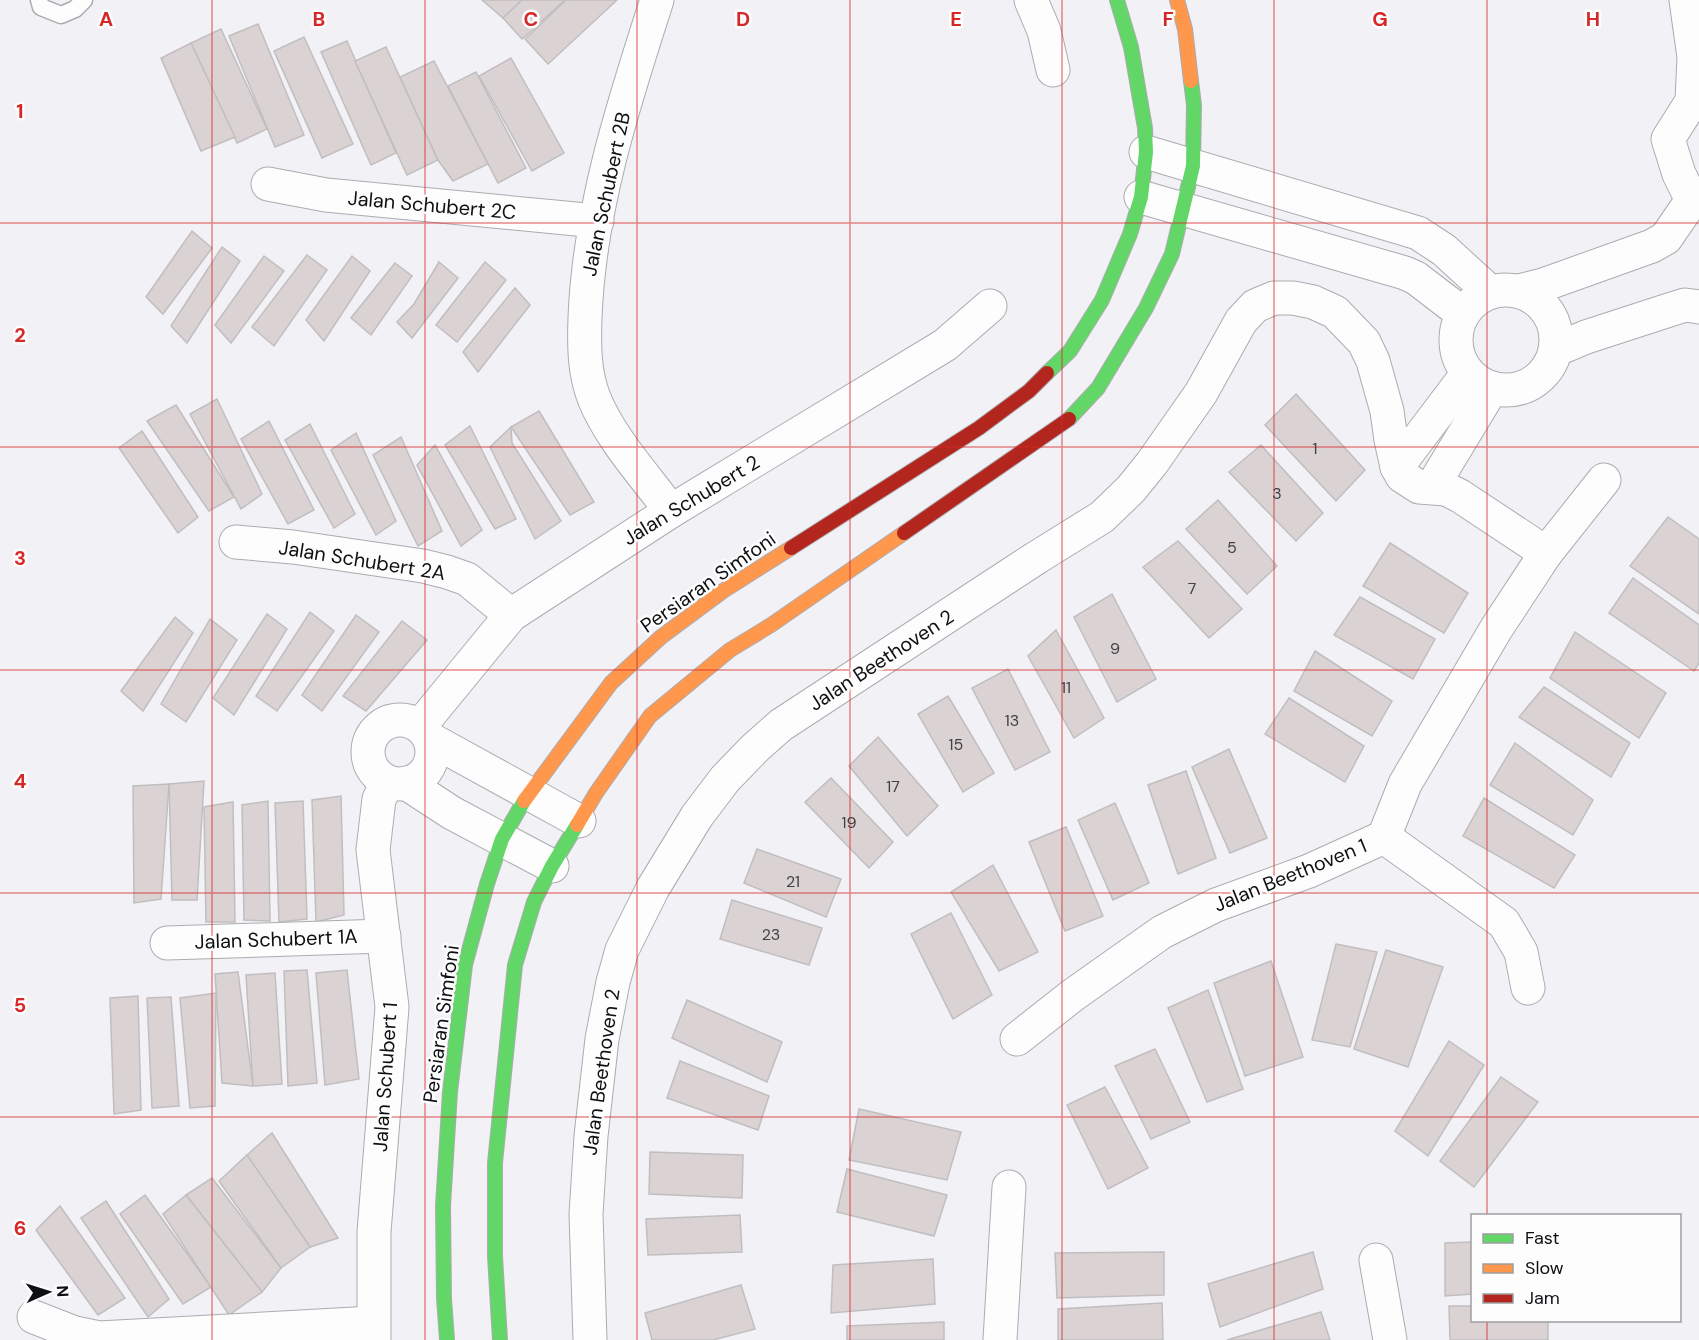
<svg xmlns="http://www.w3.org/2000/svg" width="1699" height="1340" viewBox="0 0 1699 1340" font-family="'DM Sans',sans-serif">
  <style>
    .building { fill: #dbd2d3; stroke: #c1bec0; stroke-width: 1.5 }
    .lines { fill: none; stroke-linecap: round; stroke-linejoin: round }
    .lane-casing { stroke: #acacb0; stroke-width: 19 }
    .street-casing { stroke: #acacb0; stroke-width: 35 }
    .fast-casing { stroke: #acacb0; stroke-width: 16 }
    .slow-casing { stroke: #acacb0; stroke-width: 16 }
    .jam-casing { stroke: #acacb0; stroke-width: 16 }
    .lane { stroke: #fdfdfe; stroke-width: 16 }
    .street { stroke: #fdfdfe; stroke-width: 33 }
    .fast { stroke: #63d668; stroke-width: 14 }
    .slow { stroke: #ff974d; stroke-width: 14 }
    .jam { stroke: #b3261e; stroke-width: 14 }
    .grid { fill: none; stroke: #d62828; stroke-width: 1.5; stroke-opacity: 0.55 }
    .labels { text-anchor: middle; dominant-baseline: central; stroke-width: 5; stroke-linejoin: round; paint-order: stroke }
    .number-label { font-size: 16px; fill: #414042 }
    .street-label { font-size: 20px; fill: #0e0f12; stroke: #fdfdfd }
    .grid-label { font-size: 20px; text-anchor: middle; font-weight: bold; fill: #d62828; stroke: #fdfdfd; stroke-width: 5; stroke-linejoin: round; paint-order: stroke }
  </style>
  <rect width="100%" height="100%" fill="#f1f1f6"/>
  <!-- building -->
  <g class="building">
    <polygon points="482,0 522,0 503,18"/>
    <polygon points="522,0 565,0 522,39 503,18"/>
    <polygon points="566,0 617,0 548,64 525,39"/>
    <polygon points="258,24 304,135 275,147 229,36"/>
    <polygon points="221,29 267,129 237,143 191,43"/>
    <polygon points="304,37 353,144 322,158 274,51"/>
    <polygon points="347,41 396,153 371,165 321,52"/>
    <polygon points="191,43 235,137 201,151 161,58"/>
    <polygon points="386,47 438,160 407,175 355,61"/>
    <polygon points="511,58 564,153 532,171 479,76"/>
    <polygon points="434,61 488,164 453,181 438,160 400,77"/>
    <polygon points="476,72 526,168 498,183 448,86"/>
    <polygon points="192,231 212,248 163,314 146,297"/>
    <polygon points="222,247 240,261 187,343 171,326"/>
    <polygon points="307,255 327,270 274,346 252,327"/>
    <polygon points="264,256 284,271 231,343 215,325"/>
    <polygon points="352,256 370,271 324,341 306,320"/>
    <polygon points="439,262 458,278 412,338 397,322 414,304"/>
    <polygon points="485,262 506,280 457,342 436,325"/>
    <polygon points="395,263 412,276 371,335 351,318"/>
    <polygon points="515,288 530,305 478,372 463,352"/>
    <polygon points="1296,394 1365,470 1336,501 1265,425"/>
    <polygon points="217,399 262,494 241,509 190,414"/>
    <polygon points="176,405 234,497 209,511 147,421"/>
    <polygon points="539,411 594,502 570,515 511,427"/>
    <polygon points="269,421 314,510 288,524 241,439"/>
    <polygon points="310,424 355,514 334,528 285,440"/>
    <polygon points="470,426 516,519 495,529 445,445"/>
    <polygon points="511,427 512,443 561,521 535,539 490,447"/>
    <polygon points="142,431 198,517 178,533 119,448"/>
    <polygon points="356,433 396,521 376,535 331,450"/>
    <polygon points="401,437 442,531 418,546 373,455"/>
    <polygon points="435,445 482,530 461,546 417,465"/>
    <polygon points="1261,445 1323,513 1296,541 1229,472"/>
    <polygon points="1218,500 1277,566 1247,594 1186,529"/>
    <polygon points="1668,517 1699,539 1699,614 1630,566"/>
    <polygon points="1178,541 1242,609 1209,638 1143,567"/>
    <polygon points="1390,543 1468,593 1444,633 1363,586"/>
    <polygon points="1633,578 1699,625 1699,663 1694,671 1609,613"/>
    <polygon points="1112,594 1156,679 1117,702 1074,617"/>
    <polygon points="1360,597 1435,639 1413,679 1334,635"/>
    <polygon points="310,612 334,631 277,711 256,696"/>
    <polygon points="267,614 287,629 234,715 213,698"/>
    <polygon points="356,615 379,632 322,711 302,695"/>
    <polygon points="175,617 193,633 143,711 121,691"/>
    <polygon points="210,619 237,640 186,722 161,704"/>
    <polygon points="402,621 427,640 366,711 343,696"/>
    <polygon points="1056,630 1104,718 1074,738 1028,656"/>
    <polygon points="1575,632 1666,693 1639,738 1550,678"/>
    <polygon points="1315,651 1392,701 1372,736 1294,691"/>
    <polygon points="1008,669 1050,752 1015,770 972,688"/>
    <polygon points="1544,687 1630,743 1611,777 1519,717"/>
    <polygon points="948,696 994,773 963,792 918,714"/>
    <polygon points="1289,698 1364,746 1345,782 1265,734"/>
    <polygon points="878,737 938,806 907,836 849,766"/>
    <polygon points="1515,743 1593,800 1573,835 1490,785"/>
    <polygon points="1229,749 1267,838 1230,853 1192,767"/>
    <polygon points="1186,771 1216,858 1178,874 1148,785"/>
    <polygon points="831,778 893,842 869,868 805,802"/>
    <polygon points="204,781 197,900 172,900 169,784"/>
    <polygon points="169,784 161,899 134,903 133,786"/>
    <polygon points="341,796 344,915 316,922 312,800"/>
    <polygon points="1484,798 1575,855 1554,888 1463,836"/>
    <polygon points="268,801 270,921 244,920 242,805"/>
    <polygon points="303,801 307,919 279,922 275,803"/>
    <polygon points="233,802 235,922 206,922 204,807"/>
    <polygon points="1115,803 1149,883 1113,900 1078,820"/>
    <polygon points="1066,827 1103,916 1065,931 1029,842"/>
    <polygon points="757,849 841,879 826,917 744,883"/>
    <polygon points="993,865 1038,952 999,971 951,892"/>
    <polygon points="732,900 822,928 809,965 720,939"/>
    <polygon points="951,913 992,995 953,1019 911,934"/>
    <polygon points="1336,944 1377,952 1350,1047 1312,1040"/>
    <polygon points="1386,950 1443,967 1408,1067 1354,1049"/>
    <polygon points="1271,961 1303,1057 1245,1076 1214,983"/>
    <polygon points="307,970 317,1083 288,1086 284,971"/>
    <polygon points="347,970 359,1079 325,1085 316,973"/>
    <polygon points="238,972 253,1086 222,1083 215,974"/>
    <polygon points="275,973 282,1084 253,1086 246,975"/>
    <polygon points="1208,990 1243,1089 1207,1102 1168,1008"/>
    <polygon points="216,993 215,1106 190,1108 180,998"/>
    <polygon points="138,996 141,1110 114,1114 110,998"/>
    <polygon points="171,997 179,1106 152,1108 147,998"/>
    <polygon points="687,1000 782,1042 767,1082 672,1038"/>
    <polygon points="1449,1041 1484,1065 1428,1156 1395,1131"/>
    <polygon points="1155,1049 1190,1122 1151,1139 1115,1066"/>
    <polygon points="680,1061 769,1096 758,1130 667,1098"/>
    <polygon points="1501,1077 1538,1102 1474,1187 1440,1161"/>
    <polygon points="1105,1087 1148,1168 1108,1189 1067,1105"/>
    <polygon points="859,1109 961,1132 947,1180 849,1160"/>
    <polygon points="272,1133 338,1238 310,1247 247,1155"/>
    <polygon points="650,1152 743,1155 742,1198 649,1194"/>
    <polygon points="247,1155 310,1247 281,1268 219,1181"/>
    <polygon points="847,1169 947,1195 934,1236 837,1212"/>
    <polygon points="212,1178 281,1268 262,1292 186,1195"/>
    <polygon points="145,1195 211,1287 183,1304 120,1214"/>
    <polygon points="186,1195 262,1292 229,1315 163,1214"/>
    <polygon points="106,1201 169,1299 148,1317 81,1218"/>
    <polygon points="60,1206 125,1298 98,1315 36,1230"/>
    <polygon points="740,1215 742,1252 648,1255 646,1219"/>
    <polygon points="1472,1242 1472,1294 1445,1296 1445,1243"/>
    <polygon points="1164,1252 1164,1295 1057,1298 1055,1253"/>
    <polygon points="1313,1252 1323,1289 1220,1327 1208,1284"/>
    <polygon points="933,1259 935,1304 831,1313 833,1265"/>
    <polygon points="741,1285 755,1329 713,1340 652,1340 645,1313"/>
    <polygon points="1162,1303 1163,1340 1058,1340 1058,1309"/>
    <polygon points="1449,1306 1472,1306 1472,1320 1548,1320 1548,1340 1450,1340"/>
    <polygon points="1321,1312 1330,1340 1227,1340"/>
    <polygon points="944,1322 944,1340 847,1340 847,1326"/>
  </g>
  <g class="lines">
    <defs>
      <polyline id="lane" points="39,0 41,7 61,15 75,9 84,0"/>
      <g id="street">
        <path d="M 657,0 C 624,102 589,209 585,318 C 584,345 584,372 594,398 C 610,438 645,476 671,511"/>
        <polyline points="1031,0 1044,31 1053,70"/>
        <polyline points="1686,0 1694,57 1692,101 1668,139 1679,174 1692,200 1699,202"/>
        <polyline points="1146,152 1418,233 1444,250 1490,292"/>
        <polyline points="268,184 326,195 597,221"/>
        <polyline points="1141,197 1405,273 1416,278 1463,314"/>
        <circle cx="1506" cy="340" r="50"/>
        <polyline points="1519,291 1543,285 1652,246 1666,238 1692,200"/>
        <polyline points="1555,350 1586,337 1666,311 1685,305 1699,307"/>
        <polyline points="1397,467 1468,373"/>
        <polyline points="1432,487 1492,388"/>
        <polyline points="236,542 293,547 423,566 447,572 467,579 511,615"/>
        <circle cx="400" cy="752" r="32"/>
        <polyline points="420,726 511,615 671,511 945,345 990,306"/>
        <polyline points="430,739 579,821"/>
        <polyline points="406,783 452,813 552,866"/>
        <polyline points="1384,837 1504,923 1521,952 1528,988"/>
        <polyline points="167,943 384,936"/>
        <polyline points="1017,1039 1073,995 1162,932 1216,905 1309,871 1384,837 1405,784 1496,629 1546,553 1604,480"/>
        <polyline points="1376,1260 1390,1340"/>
        <polyline points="34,1317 75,1333 99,1338 373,1323"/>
        <polyline points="374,1340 374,1232 392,1007 373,850 379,799 388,782"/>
        <polyline points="590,1340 586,1214 591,1136 602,1039 613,982 622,950 653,888 697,816 725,779 755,748 781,725 1036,558 1102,517 1131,489 1152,463 1201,393 1241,321 1255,306 1274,298 1293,298 1313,302 1335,312 1364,342 1373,361 1387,411 1391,440 1397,467 1402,476 1419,487 1446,489 1460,496 1546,553"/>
        <polyline points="1000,1340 1009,1187"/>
      </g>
      <g id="fast">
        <polyline points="1047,373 1070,351 1102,300 1130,234 1141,197 1146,152 1145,128 1131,47 1117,0"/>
        <polyline points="1069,419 1098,388 1146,308 1172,254 1193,166 1194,105 1191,81"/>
        <polyline points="447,1340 444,1298 443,1206 450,1092 465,965 487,884 502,839 524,801"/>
        <polyline points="500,1340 495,1256 495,1163 515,965 534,902 552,866 577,825"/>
      </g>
      <g id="slow">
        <polyline points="1177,0 1185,29 1191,81"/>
        <polyline points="524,801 611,683 661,637 723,591 791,548"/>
        <polyline points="577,825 596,793 650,716 730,650 771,625 904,533"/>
      </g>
      <g id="jam">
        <polyline points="904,533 1069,419"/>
        <polyline points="791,548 979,428 1029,391 1047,373"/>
      </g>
    </defs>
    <!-- lane casing -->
    <use href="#lane" class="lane-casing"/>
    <!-- street casing -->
    <use href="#street" class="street-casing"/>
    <!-- fast casing -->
    <use href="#fast" class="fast-casing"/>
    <!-- slow casing -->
    <use href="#slow" class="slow-casing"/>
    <!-- jam casing -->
    <use href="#jam" class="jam-casing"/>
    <!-- lane -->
    <use href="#lane" class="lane"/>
    <!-- street -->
    <use href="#street" class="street"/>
    <!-- fast -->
    <use href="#fast" class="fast"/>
    <!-- slow -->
    <use href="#slow" class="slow"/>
    <!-- jam -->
    <use href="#jam" class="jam"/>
  </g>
  <!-- grid -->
  <path class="grid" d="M 212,0 L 212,1340M 425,0 L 425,1340M 637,0 L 637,1340M 850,0 L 850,1340M 1062,0 L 1062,1340M 1274,0 L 1274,1340M 1487,0 L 1487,1216M 0,223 L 1699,223M 0,447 L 1699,447M 0,670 L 1699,670M 0,893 L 1699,893M 0,1117 L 1699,1117M 1487,1320 L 1487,1340"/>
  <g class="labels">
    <!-- number labels -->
    <g class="number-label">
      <text x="1315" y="448">1</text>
      <text x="1277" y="493">3</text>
      <text x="1232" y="547">5</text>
      <text x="1192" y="588">7</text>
      <text x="1115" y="648">9</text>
      <text x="1066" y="687">11</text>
      <text x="1012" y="720">13</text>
      <text x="956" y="744">15</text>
      <text x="893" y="786">17</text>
      <text x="849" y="822">19</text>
      <text x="793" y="881">21</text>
      <text x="771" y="934">23</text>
    </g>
    <!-- street labels -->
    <g class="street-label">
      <text transform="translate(606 194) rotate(-78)">Jalan Schubert 2B</text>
      <text transform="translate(432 205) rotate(5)">Jalan Schubert 2C</text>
      <text transform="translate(691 500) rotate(-31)">Jalan Schubert 2</text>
      <text transform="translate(362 560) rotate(9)">Jalan Schubert 2A</text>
      <text transform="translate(708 582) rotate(-35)">Persiaran Simfoni</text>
      <text transform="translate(881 660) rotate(-33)">Jalan Beethoven 2</text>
      <text transform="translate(1290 875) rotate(-22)">Jalan Beethoven 1</text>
      <text transform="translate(276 939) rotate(-2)">Jalan Schubert 1A</text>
      <text transform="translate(441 1024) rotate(-82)">Persiaran Simfoni</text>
      <text transform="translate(601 1072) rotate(-82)">Jalan Beethoven 2</text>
      <text transform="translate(385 1077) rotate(-86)">Jalan Schubert 1</text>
    </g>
  </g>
  <g class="grid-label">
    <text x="106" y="26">A</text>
    <text x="319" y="26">B</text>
    <text x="531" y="26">C</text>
    <text x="743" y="26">D</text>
    <text x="956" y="26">E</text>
    <text x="1168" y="26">F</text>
    <text x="1380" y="26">G</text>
    <text x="1593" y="26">H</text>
    <text x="20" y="118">1</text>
    <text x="20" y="342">2</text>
    <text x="20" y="565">3</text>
    <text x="20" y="788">4</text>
    <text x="20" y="1012">5</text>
    <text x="20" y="1235">6</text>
  </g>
  <!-- legend -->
  <rect x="1471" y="1214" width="210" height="108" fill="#fdfdfd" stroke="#9d9e9f" stroke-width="1.5"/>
  <rect x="1483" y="1234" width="30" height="9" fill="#63d668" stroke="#9d9e9f" stroke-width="1.5"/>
  <text x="1525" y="1244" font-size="18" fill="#0e0f12">Fast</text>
  <rect x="1483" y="1264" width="30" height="9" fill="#ff974d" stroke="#9d9e9f" stroke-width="1.5"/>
  <text x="1525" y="1274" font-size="18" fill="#0e0f12">Slow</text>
  <rect x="1483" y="1294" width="30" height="9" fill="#b3261e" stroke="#9d9e9f" stroke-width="1.5"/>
  <text x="1525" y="1304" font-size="18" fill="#0e0f12">Jam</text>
  <!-- north arrow -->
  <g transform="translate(48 1292) rotate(87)" stroke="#fdfdfd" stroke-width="4.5" paint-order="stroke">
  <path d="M0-4.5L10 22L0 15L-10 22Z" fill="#0e0f12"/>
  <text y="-9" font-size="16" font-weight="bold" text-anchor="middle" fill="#0e0f12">N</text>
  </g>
</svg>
